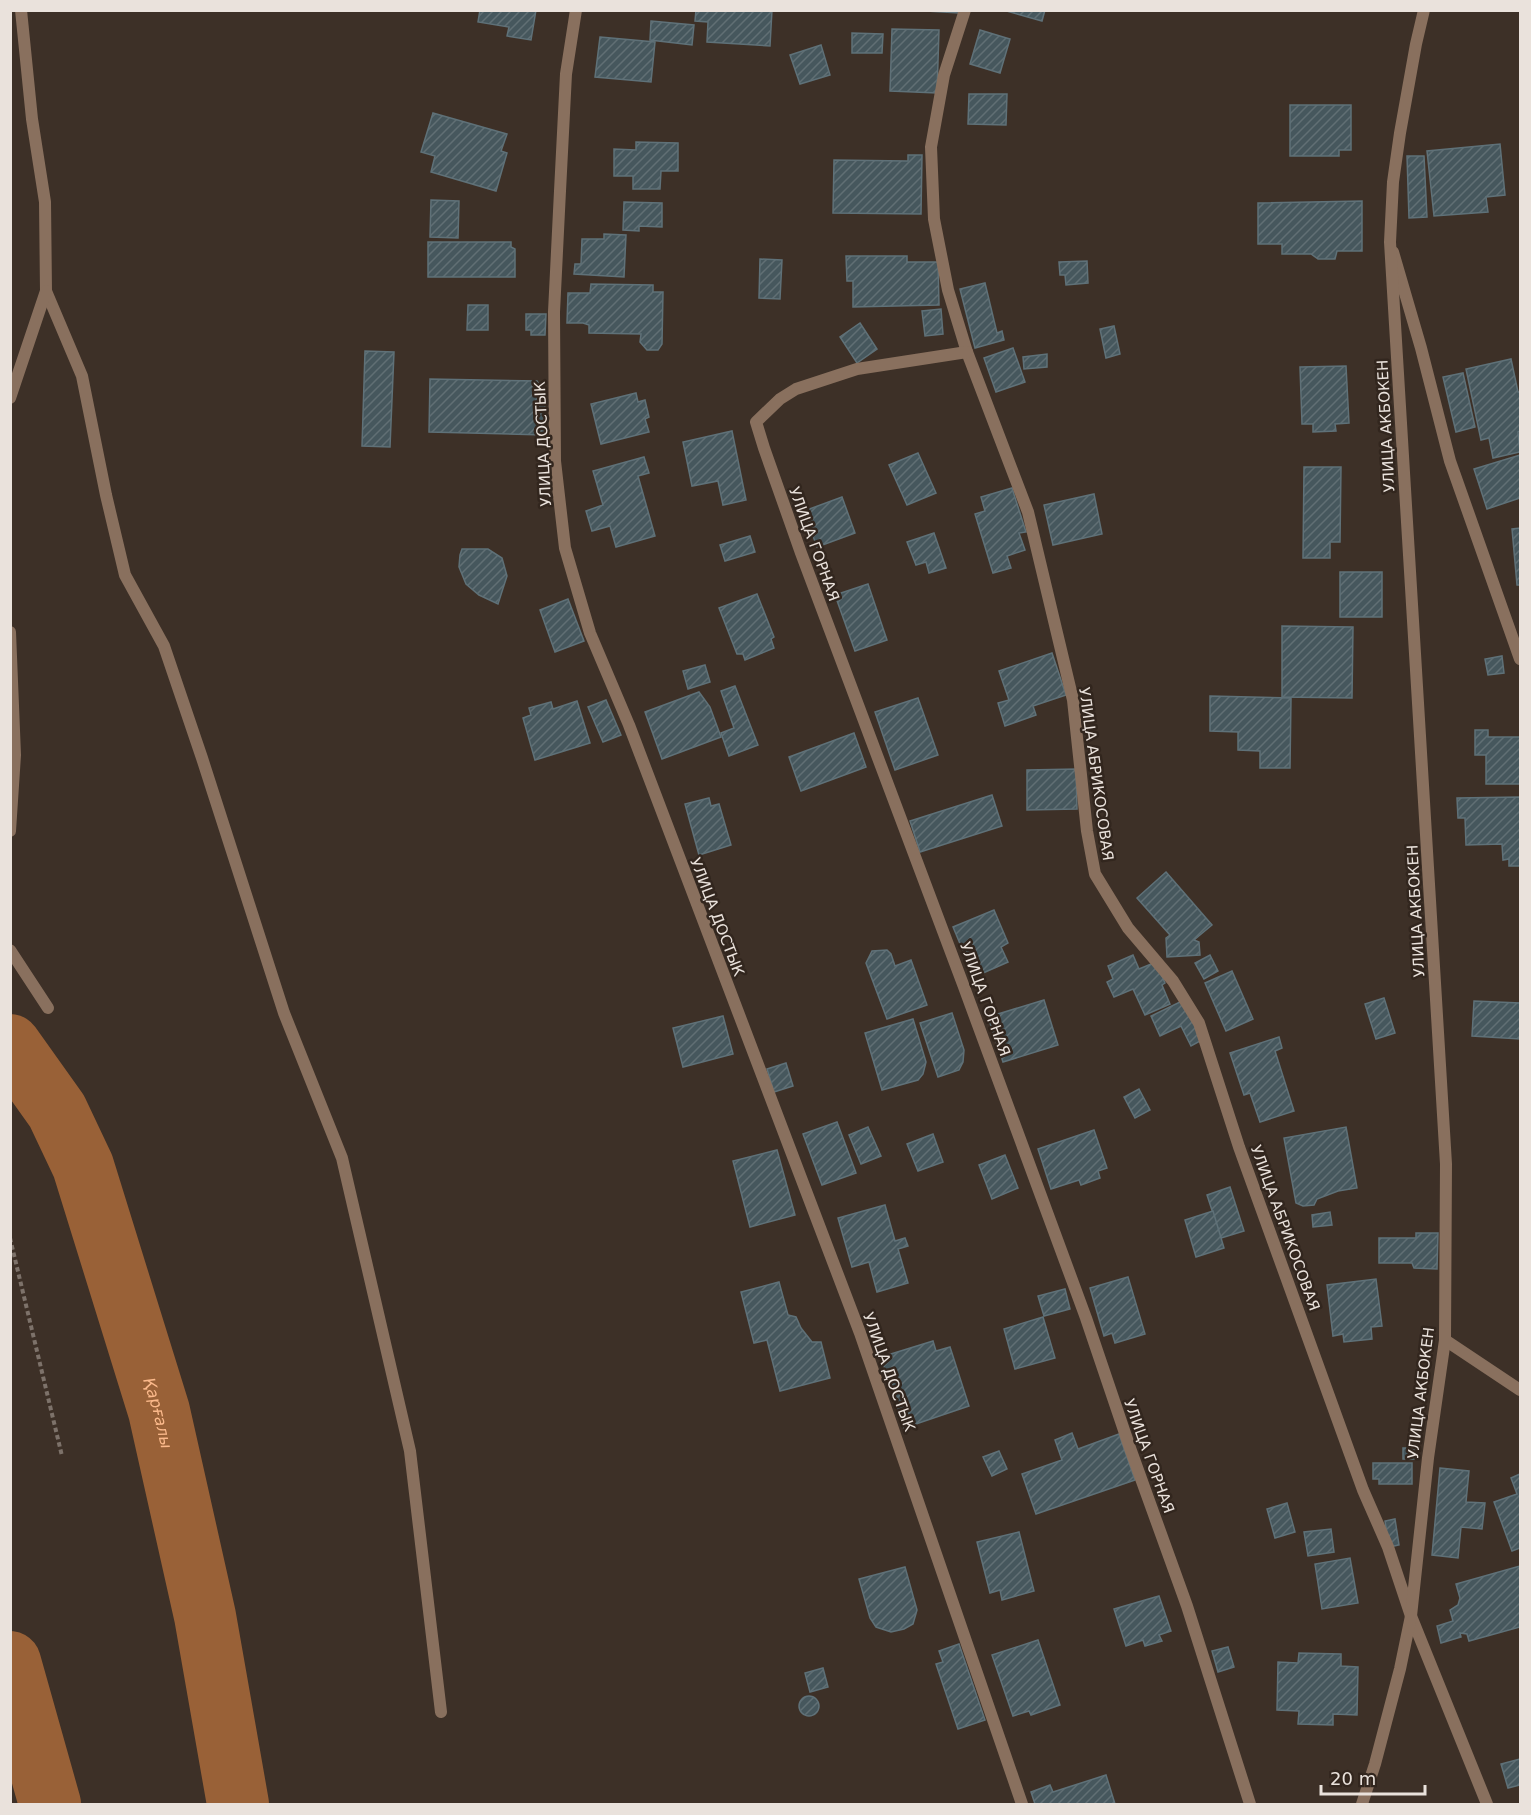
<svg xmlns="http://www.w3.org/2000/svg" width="1531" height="1815" viewBox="0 0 1531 1815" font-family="'DejaVu Sans',sans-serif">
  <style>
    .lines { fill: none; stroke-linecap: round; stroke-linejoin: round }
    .river { stroke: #996137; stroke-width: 62 }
    .building { fill: url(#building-hatch); stroke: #5f7178; stroke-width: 1.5 }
    .path { stroke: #7d726a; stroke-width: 4; stroke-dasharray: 4.5 3; stroke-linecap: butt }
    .service { stroke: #89705e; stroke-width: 12 }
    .minor { stroke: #89705e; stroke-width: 12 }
    .tertiary { stroke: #89705e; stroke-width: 12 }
    .labels { text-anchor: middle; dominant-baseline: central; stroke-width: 5; stroke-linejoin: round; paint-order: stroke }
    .street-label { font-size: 15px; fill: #eae2dc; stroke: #32261e }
    .water-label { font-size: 16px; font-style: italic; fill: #fbb98b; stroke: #32261e }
  </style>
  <defs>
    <pattern id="building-hatch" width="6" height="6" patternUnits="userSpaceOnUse" patternTransform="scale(1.5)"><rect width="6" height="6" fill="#46575d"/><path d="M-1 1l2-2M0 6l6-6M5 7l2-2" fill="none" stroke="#616f74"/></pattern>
  </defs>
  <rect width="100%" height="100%" fill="#3d3027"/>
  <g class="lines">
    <!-- river -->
    <g class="river">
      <path id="s1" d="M 10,1045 L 57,1111 L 83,1166 L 159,1411 L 205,1616 L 238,1804"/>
      <polyline points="10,1662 50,1804"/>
    </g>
  </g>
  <!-- building -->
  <g class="building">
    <polygon points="480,10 536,10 531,40 507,36 509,27 478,22"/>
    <polygon points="696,10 772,10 770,46 707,42 708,22 695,21"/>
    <polygon points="909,10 959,10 959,13"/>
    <polygon points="1003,10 1045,10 1042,21"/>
    <polygon points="651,21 694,25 692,45 650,40"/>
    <polygon points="892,29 939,30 937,93 890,91"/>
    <polygon points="980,30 1010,39 1000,73 970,64"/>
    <polygon points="852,33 883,34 882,53 852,53"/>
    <polygon points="600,37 655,42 651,82 595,77"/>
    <polygon points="821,45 830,75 800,84 790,55"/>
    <polygon points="969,94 1007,94 1006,125 968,124"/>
    <polygon points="1290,105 1351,105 1351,150 1339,150 1339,156 1290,156"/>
    <polygon points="433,113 507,134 501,151 507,153 496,191 431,172 435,156 421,152"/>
    <polygon points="636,142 678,143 678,171 661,171 660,189 633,189 633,176 614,176 614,149 636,150"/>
    <polygon points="1500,144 1505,195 1486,197 1488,212 1434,216 1427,151"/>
    <polygon points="908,155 922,155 921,214 833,213 834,160 908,161"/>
    <polygon points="1407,156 1424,156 1427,217 1409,218"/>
    <polygon points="431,200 459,201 458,238 430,237"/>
    <polygon points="1362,201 1362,251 1337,251 1335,259 1318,259 1311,254 1282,254 1282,244 1258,244 1258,203"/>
    <polygon points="624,202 662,203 662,227 639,226 639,231 623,230"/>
    <polygon points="604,234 626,235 624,277 574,274 575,264 581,264 582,239 604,239"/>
    <polygon points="428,242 511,242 511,247 515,249 515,277 428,277"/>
    <polygon points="846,256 907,256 907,262 938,262 939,305 853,307 853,281 847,281"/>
    <polygon points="760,259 782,260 780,299 759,298"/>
    <polygon points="1087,261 1088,283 1066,285 1065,275 1060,275 1059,262"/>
    <polygon points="985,283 997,333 1002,331 1004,340 975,348 960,289"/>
    <polygon points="591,284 653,285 653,292 663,292 662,344 658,350 647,350 640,342 641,334 589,333 589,325 583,323 567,323 568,293 590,293"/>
    <polygon points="468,305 488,305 488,330 467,330"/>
    <polygon points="941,309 943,334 925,336 922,311"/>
    <polygon points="526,314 546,314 545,335 531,335 531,330 526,330"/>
    <polygon points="860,323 877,349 857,363 840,337"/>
    <polygon points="1114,326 1120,354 1106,358 1100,329"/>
    <polygon points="1013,348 1025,382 996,392 984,358"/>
    <polygon points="365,351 394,352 390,447 362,446"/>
    <polygon points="1047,354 1047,367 1024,369 1023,357"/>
    <polygon points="1511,359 1518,392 1520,392 1520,431 1518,432 1520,452 1493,458 1489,438 1481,440 1466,369"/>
    <polygon points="1346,366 1349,423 1335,424 1336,431 1313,432 1313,424 1302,424 1300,367"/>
    <polygon points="1463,373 1475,427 1456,432 1443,377"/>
    <polygon points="430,379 537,381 540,386 540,401 545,401 544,435 429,432"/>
    <polygon points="636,393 638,402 645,400 649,417 645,419 649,432 601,444 591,404"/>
    <polygon points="732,431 746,500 723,505 718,481 692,486 683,442"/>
    <polygon points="918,453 936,493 907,505 889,465"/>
    <polygon points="1520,455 1520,498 1487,509 1474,469"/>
    <polygon points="644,457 649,473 638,476 655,536 616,547 610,526 592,531 586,511 603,505 593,471"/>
    <polygon points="1304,467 1341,467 1340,542 1330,542 1330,558 1303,558"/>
    <polygon points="1012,488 1026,532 1019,533 1025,550 1007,556 1011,568 993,573 975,514 985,511 981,497"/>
    <polygon points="1094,494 1102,534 1053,545 1044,505"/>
    <polygon points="842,497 855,533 817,547 804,511"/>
    <polygon points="1520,528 1520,585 1517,585 1512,529"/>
    <polygon points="934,533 946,568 929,573 926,562 916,565 907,542"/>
    <polygon points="750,536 755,552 725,561 720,545"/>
    <polygon points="462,549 488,549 502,558 507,576 498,604 479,595 466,584 459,567 460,555"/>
    <rect x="1340" y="572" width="42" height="45"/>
    <polygon points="868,584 887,640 855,651 835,595"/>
    <polygon points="757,594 774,637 771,639 774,648 745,660 743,654 737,654 719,608"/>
    <polygon points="568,599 584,641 555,652 540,610"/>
    <polygon points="1282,626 1353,627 1352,698 1282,697"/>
    <polygon points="1052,653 1066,695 1033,706 1036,715 1005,726 998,703 1009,700 999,671"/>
    <polygon points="1502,656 1504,673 1488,675 1485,659"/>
    <polygon points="705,665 710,682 688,689 683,671"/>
    <polygon points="735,686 758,745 729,756 721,733 734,728 721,691"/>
    <polygon points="699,692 710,707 721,737 662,759 645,712"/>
    <polygon points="1210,696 1291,698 1290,768 1260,768 1260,751 1238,750 1238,732 1210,731"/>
    <polygon points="918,698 938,755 895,770 875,712"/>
    <polygon points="606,700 621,735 603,742 588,707"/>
    <polygon points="577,701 590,743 535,760 523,718 531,715 529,708 551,702 553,709"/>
    <polygon points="1475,730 1488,730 1488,737 1520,737 1520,784 1486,784 1486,755 1475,755"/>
    <polygon points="854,733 866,767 801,791 789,757"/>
    <polygon points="1076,769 1077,809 1027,810 1027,770"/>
    <polygon points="992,795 1002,826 920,852 910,821"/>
    <polygon points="1520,797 1520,866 1509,866 1509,859 1503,860 1502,844 1466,845 1465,818 1458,818 1457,798"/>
    <polygon points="709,798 711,806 719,804 731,845 699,855 685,804"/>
    <polygon points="1166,872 1212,925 1194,940 1199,942 1200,955 1167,957 1166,938 1170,935 1137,898"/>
    <polygon points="994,910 1008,943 1001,947 1008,962 974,977 953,927"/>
    <polygon points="887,950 891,954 895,966 911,960 927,1005 887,1019 866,963 872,951"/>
    <polygon points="1133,955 1139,969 1156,962 1165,983 1162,985 1170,1004 1145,1015 1133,989 1114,997 1107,982 1113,979 1108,966"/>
    <polygon points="1210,955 1218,971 1204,979 1195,963"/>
    <polygon points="1232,971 1253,1019 1226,1031 1205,983"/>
    <polygon points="1384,998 1395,1033 1376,1039 1365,1004"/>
    <polygon points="1044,1000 1058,1045 1003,1062 988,1017"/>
    <polygon points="1182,1001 1202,1040 1191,1046 1181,1026 1160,1036 1151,1016"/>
    <polygon points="1474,1001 1520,1003 1520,1039 1472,1036"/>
    <polygon points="952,1013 964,1050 963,1062 959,1070 938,1077 920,1023"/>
    <polygon points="723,1016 733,1054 683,1067 673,1028"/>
    <polygon points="913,1019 926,1062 923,1074 918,1080 882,1090 865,1033"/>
    <polygon points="1279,1037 1282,1048 1275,1051 1294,1111 1260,1122 1250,1093 1244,1095 1230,1053"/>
    <polygon points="786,1063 793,1086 774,1092 767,1069"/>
    <polygon points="1139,1089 1150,1110 1135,1118 1124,1097"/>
    <polygon points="837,1122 856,1173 822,1185 803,1134"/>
    <polygon points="868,1127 881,1156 861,1164 849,1135"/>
    <polygon points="1346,1127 1357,1188 1338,1191 1317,1199 1314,1205 1303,1206 1296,1203 1284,1138"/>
    <polygon points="1094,1130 1107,1168 1098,1171 1100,1178 1081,1185 1079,1180 1051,1189 1038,1149"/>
    <polygon points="933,1134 943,1162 918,1171 907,1144"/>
    <polygon points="777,1150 795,1215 750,1227 733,1161"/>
    <polygon points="1005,1155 1018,1188 992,1199 979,1165"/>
    <polygon points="1230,1187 1244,1231 1221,1238 1207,1195"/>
    <polygon points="885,1205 895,1241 905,1238 908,1246 898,1249 908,1283 877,1292 869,1262 852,1267 838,1218"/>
    <polygon points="1213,1211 1224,1248 1196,1257 1185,1220"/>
    <polygon points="1330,1212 1332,1225 1313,1227 1312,1215"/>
    <polygon points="1416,1233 1438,1233 1437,1269 1414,1268 1412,1263 1379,1263 1379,1238 1416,1238"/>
    <polygon points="1128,1277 1145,1334 1115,1343 1112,1333 1104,1336 1090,1288"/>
    <polygon points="1376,1279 1382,1326 1371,1327 1372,1339 1344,1342 1343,1334 1333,1336 1327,1285"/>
    <polygon points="779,1282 788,1315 796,1317 801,1328 812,1342 821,1342 830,1378 780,1391 767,1340 754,1343 741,1292"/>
    <polygon points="1065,1289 1070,1309 1044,1316 1038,1296"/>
    <polygon points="1043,1317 1055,1358 1015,1369 1004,1329"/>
    <polygon points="933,1341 936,1351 950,1347 969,1406 904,1428 881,1357"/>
    <polygon points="1072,1433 1078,1449 1119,1434 1135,1480 1036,1514 1022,1474 1062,1460 1055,1440"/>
    <rect x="1403" y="1448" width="11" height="11"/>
    <polygon points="999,1451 1007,1469 992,1476 983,1457"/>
    <polygon points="1373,1463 1412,1463 1412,1484 1379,1484 1379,1479 1373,1479"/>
    <polygon points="1440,1468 1469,1471 1466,1502 1485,1503 1482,1529 1461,1527 1458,1558 1432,1555"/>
    <polygon points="1520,1474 1520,1548 1512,1551 1494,1502 1517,1494 1511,1478"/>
    <polygon points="1287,1503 1295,1532 1275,1538 1267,1509"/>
    <polygon points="1395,1519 1399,1545 1389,1547 1385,1521"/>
    <polygon points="1331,1529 1334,1552 1308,1556 1304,1532"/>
    <polygon points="1019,1532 1034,1591 1002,1600 1000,1590 990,1593 977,1542"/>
    <polygon points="1350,1558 1358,1603 1322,1609 1315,1564"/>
    <polygon points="1520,1566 1520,1627 1469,1641 1467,1634 1460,1633 1461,1637 1441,1643 1437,1626 1453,1621 1450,1610 1458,1605 1460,1598 1456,1584"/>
    <polygon points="905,1567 917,1610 913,1624 904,1629 891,1632 876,1627 870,1618 859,1579"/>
    <polygon points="1159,1596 1171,1631 1159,1635 1162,1641 1145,1646 1143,1640 1126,1646 1114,1609"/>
    <polygon points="1038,1640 1060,1705 1031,1715 1029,1711 1013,1716 992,1655"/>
    <polygon points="959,1644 985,1720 958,1729 936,1664 943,1662 939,1651"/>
    <polygon points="1228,1647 1234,1667 1218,1672 1212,1651"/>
    <polygon points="1299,1653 1341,1654 1341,1666 1358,1667 1357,1715 1333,1714 1333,1725 1298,1724 1299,1711 1277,1710 1278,1662 1298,1663"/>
    <polygon points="823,1668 828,1687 810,1692 805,1673"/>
    <circle cx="809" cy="1706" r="10"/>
    <polygon points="1520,1759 1520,1785 1508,1788 1501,1764"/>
    <polygon points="1106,1775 1115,1804 1035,1804 1031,1792 1050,1785 1053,1792"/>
  </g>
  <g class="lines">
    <!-- path -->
    <polyline class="path" points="10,1238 62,1456"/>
    <!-- service -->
    <g class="service">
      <polyline points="21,10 32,119 45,202 46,291 82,376 106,495 125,575 164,646 202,758 284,1013 342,1158 410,1451 441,1712"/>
      <polyline points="10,398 46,291"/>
      <polyline points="10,632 15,755 10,831"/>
    </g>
    <!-- minor -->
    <g class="minor">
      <polyline points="576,10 566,74 560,191 554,312 555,461 565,548 590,633 629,725 860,1333 1022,1804"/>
      <polyline points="965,10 944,75 931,147 934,219 948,290 967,352 1028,512 1073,700 1087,831 1095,874 1128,928 1173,981 1199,1023 1239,1147 1363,1490 1388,1547 1411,1616 1487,1804"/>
      <polyline points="1393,252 1421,348 1450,461 1520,659"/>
      <polyline points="967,352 857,369 796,389 780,399 756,422 764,448 801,553 964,987 1086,1318 1130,1448 1187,1606 1250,1804"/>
      <polyline points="10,950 48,1008"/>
      <polyline points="1445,1340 1520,1390"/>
    </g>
    <!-- tertiary -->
    <polyline class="tertiary" points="1362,1804 1375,1764 1400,1669 1411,1616 1428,1458 1445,1340 1446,1164 1390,242 1393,182 1400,133 1416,44 1424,10"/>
  </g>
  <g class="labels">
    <!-- street labels -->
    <g class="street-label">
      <text transform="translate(1386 426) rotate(-93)">УЛИЦА АКБОКЕН</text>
      <text transform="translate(543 444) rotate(-93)">УЛИЦА ДОСТЫК</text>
      <text transform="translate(814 544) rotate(70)">УЛИЦА ГОРНАЯ</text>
      <text transform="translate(1096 774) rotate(82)">УЛИЦА АБРИКОСОВАЯ</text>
      <text transform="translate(1416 911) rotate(-93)">УЛИЦА АКБОКЕН</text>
      <text transform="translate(717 917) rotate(69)">УЛИЦА ДОСТЫК</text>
      <text transform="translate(985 999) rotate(70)">УЛИЦА ГОРНАЯ</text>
      <text transform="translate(1285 1228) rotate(70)">УЛИЦА АБРИКОСОВАЯ</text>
      <text transform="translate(889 1372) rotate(70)">УЛИЦА ДОСТЫК</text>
      <text transform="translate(1421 1393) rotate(-83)">УЛИЦА АКБОКЕН</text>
      <text transform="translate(1149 1456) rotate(70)">УЛИЦА ГОРНАЯ</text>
    </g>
    <!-- water labels -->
    <g class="water-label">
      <text stroke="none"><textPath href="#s1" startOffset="400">Қарғалы</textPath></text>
    </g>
  </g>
  <!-- border -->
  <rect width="1531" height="1815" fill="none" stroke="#eae2dc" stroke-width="24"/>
  <!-- scale -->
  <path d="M1321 1785v9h104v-9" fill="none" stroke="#eae2dc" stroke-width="3"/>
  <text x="1330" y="1785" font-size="18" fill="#eae2dc" stroke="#32261e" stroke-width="4.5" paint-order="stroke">20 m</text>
</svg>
